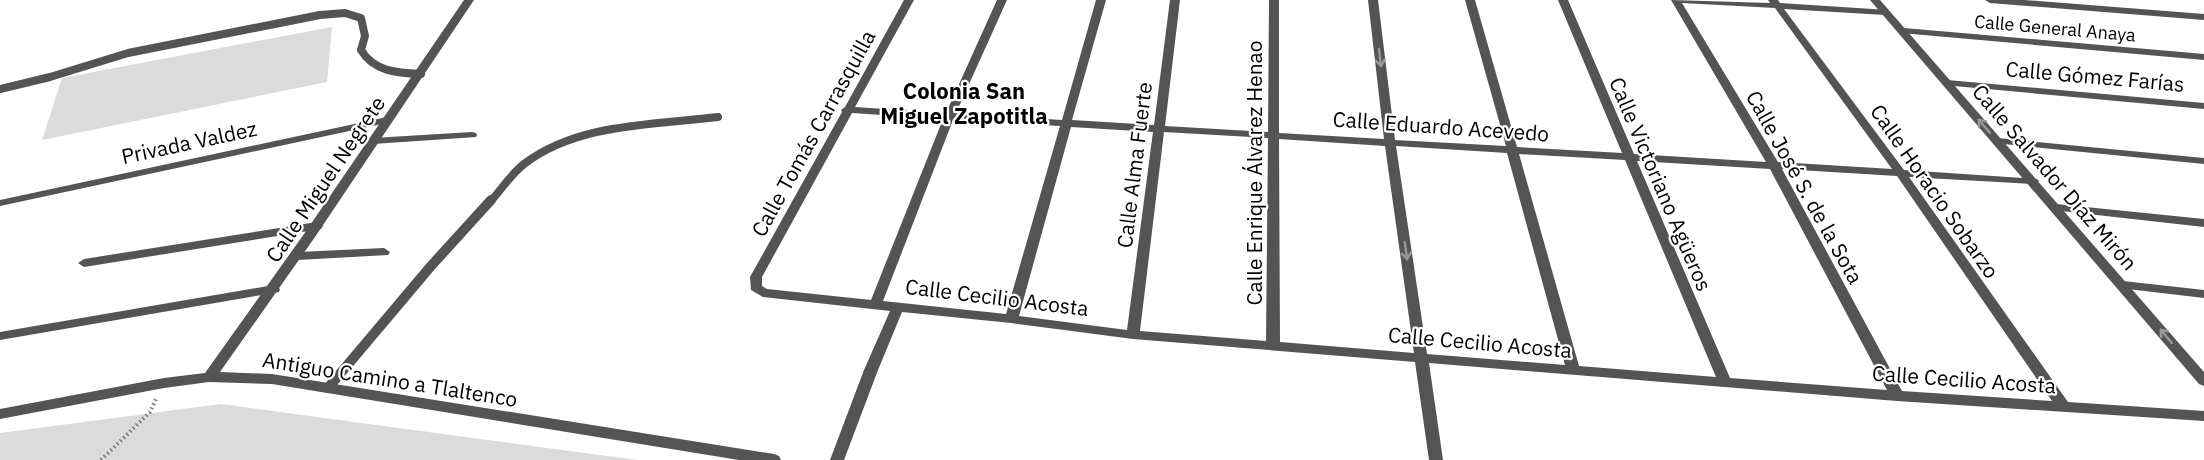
<svg xmlns="http://www.w3.org/2000/svg" width="2204" height="460" viewBox="0 0 2204 460" font-family="'IBM Plex Sans',sans-serif">
  <style>
    .green { fill: #dbdbdb }
    .lines { fill: none; stroke-linecap: round; stroke-linejoin: round }
    .path { stroke: #767676; stroke-width: 4; stroke-dasharray: 1.5 3; stroke-linecap: butt }
    .service-far1 { stroke: #545454; stroke-width: 8 }
    .service { stroke: #545454; stroke-width: 10 }
    .minor { fill: #545454; fill-rule: evenodd }
    .tertiary { fill: #545454; fill-rule: evenodd }
    .oneway { stroke: #989898 }
    .labels { text-anchor: middle; dominant-baseline: central; stroke-width: 4.5; stroke-linejoin: round; paint-order: stroke }
    .far-street-label { font-size: 18px; fill: #000; stroke: #fff }
    .street-label { font-size: 21px; fill: #000; stroke: #fff }
    .neighbourhood-label { font-size: 22px; font-weight: bold; fill: #000; stroke: #fff }
  </style>
  <rect width="100%" height="100%" fill="#fff"/>
  <!-- green -->
  <g class="green">
    <polygon points="332,27 327,82 42,140 62,78"/>
    <polygon points="221,404 637,460 0,460 0,433"/>
  </g>
  <g class="lines">
    <!-- path -->
    <polyline class="path" points="101,460 150,412 156,399"/>
    <!-- service-far1 -->
    <g class="service-far1">
      <path d="M 0,89 L 50,77 L 128,53 L 320,15 L 345,13 L 361,18 L 365,36 L 361,50 C 374,72 398,73 421,74"/>
      <path d="M 490,202 C 501,190 511,174 524,164 C 578,123 653,125 718,117"/>
    </g>
    <!-- service -->
    <polyline class="service" points="328,388 431,266 491,200"/>
    <!-- minor -->
    <g class="minor">
      <path d="M 904,0 L 914,0 L 855,107 L 946,113 L 997,0 L 1007,0 L 956,113 L 1062,120 L 1096,0 L 1106,0 L 1072,120 L 1154,125 L 1170,0 L 1180,0 L 1165,126 L 1268,132 L 1269,0 L 1279,0 L 1279,133 L 1384,139 L 1368,0 L 1378,0 L 1395,140 L 1506,146 L 1465,0 L 1475,0 L 1517,147 L 1622,153 L 1558,0 L 1568,0 L 1634,154 L 1766,162 L 1671,0 L 1770,3 L 1768,0 L 1778,0 L 1780,3 L 1888,10 L 1890,12 L 1885,15 L 1784,9 L 1904,170 L 2037,179 L 2039,181 L 2037,183 L 2033,184 L 1909,177 L 2068,402 L 2204,411 L 2204,421 L 1897,401 L 1429,363 L 1443,460 L 1429,460 L 1415,362 L 1133,339 L 1011,323 L 902,312 L 878,370 L 844,460 L 830,460 L 864,370 L 890,311 L 763,297 L 751,290 L 750,277 L 842,112 L 841,110 L 845,107 ZM 1682,3 L 1775,8 L 1892,169 L 1778,162 ZM 852,113 L 943,119 L 871,300 L 767,289 L 762,286 L 762,277 ZM 953,120 L 1060,126 L 1006,314 L 883,301 ZM 1071,127 L 1153,132 L 1127,330 L 1019,316 ZM 1164,132 L 1268,138 L 1266,341 L 1140,331 ZM 1279,139 L 1385,146 L 1414,353 L 1280,342 ZM 1396,146 L 1507,153 L 1565,365 L 1427,354 ZM 1519,154 L 1625,160 L 1716,377 L 1579,366 ZM 1637,161 L 1770,169 L 1887,390 L 1730,378 ZM 1782,169 L 1897,176 L 2052,401 L 1902,391 Z"/>
      <polygon points="1985,0 2024,0 2204,14 2204,20 1990,3"/>
      <polygon points="1904,28 2204,54 2204,60 1901,33 1899,31"/>
      <polygon points="1947,80 2204,103 2204,109 1943,85 1943,81"/>
      <polygon points="387,117 392,120 391,122 0,206 0,200"/>
      <polygon points="472,132 476,133 477,135 476,137 373,144 368,141 373,138"/>
      <polygon points="1997,138 2204,158 2204,164 1993,143 1992,141 1993,139"/>
      <polygon points="2056,204 2204,219 2204,227 2052,210 2050,208 2052,206"/>
      <polygon points="317,222 321,223 323,226 321,229 84,267 78,263 84,259"/>
      <polygon points="384,248 390,252 388,255 298,260 292,256 298,252"/>
      <polygon points="2123,281 2204,290 2204,298 2119,288 2117,285 2119,282"/>
      <polygon points="274,285 280,289 279,292 0,340 0,332"/>
    </g>
    <!-- tertiary -->
    <g class="tertiary">
      <polygon points="464,0 474,0 315,237 220,372 272,374 774,454 779,456 781,460 739,460 272,384 209,382 164,388 0,419 0,409 164,378 205,373 304,234"/>
      <polygon points="1870,0 1880,0 2204,372 2204,386 2199,384"/>
    </g>
  </g>
  <!-- one-way arrows -->
  <defs><path id="oneway-shaft" d="M-6 0H5M1.5-3L5.5 0L1.5 3" fill="none" stroke-width="1.6" stroke-linecap="round" stroke-linejoin="round" transform="scale(1.5)"/></defs>
  <g class="oneway">
    <use href="#oneway-shaft" transform="translate(1380 58) rotate(83)"/>
    <use href="#oneway-shaft" transform="translate(1984 126) rotate(-131)"/>
    <use href="#oneway-shaft" transform="translate(1406 251) rotate(82)"/>
    <use href="#oneway-shaft" transform="translate(2166 336) rotate(-130)"/>
  </g>
  <g class="labels">
    <!-- far-street labels -->
    <g class="far-street-label">
      <text transform="translate(2055 28) rotate(5)">Calle General Anaya</text>
    </g>
    <!-- street labels -->
    <g class="street-label">
      <text transform="translate(2095 76) rotate(5)">Calle Gómez Farías</text>
      <text transform="translate(1441 126) rotate(4)">Calle Eduardo Acevedo</text>
      <text transform="translate(813 133) rotate(-61)">Calle Tomás Carrasquilla</text>
      <text transform="translate(189 142) rotate(-12)">Privada Valdez</text>
      <text transform="translate(1134 165) rotate(-83)">Calle Alma Fuerte</text>
      <text transform="translate(1254 173) rotate(-90)">Calle Enrique Álvarez Henao</text>
      <text transform="translate(2055 177) rotate(49)">Calle Salvador Díaz Mirón</text>
      <text transform="translate(325 179) rotate(-56)">Calle Miguel Negrete</text>
      <text transform="translate(1661 184) rotate(67)">Calle Victoriano Agüeros</text>
      <text transform="translate(1805 187) rotate(61)">Calle José S. de la Sota</text>
      <text transform="translate(1935 191) rotate(55)">Calle Horacio Sobarzo</text>
      <text transform="translate(997 297) rotate(7)">Calle Cecilio Acosta</text>
      <text transform="translate(1480 342) rotate(5)">Calle Cecilio Acosta</text>
      <text transform="translate(390 379) rotate(9)">Antiguo Camino a Tlaltenco</text>
      <text transform="translate(1964 379) rotate(4)">Calle Cecilio Acosta</text>
    </g>
    <!-- neighbourhood labels -->
    <g class="neighbourhood-label">
      <text x="964" y="90">Colonia San<tspan x="964" dy="25">Miguel Zapotitla</tspan></text>
    </g>
  </g>
</svg>
